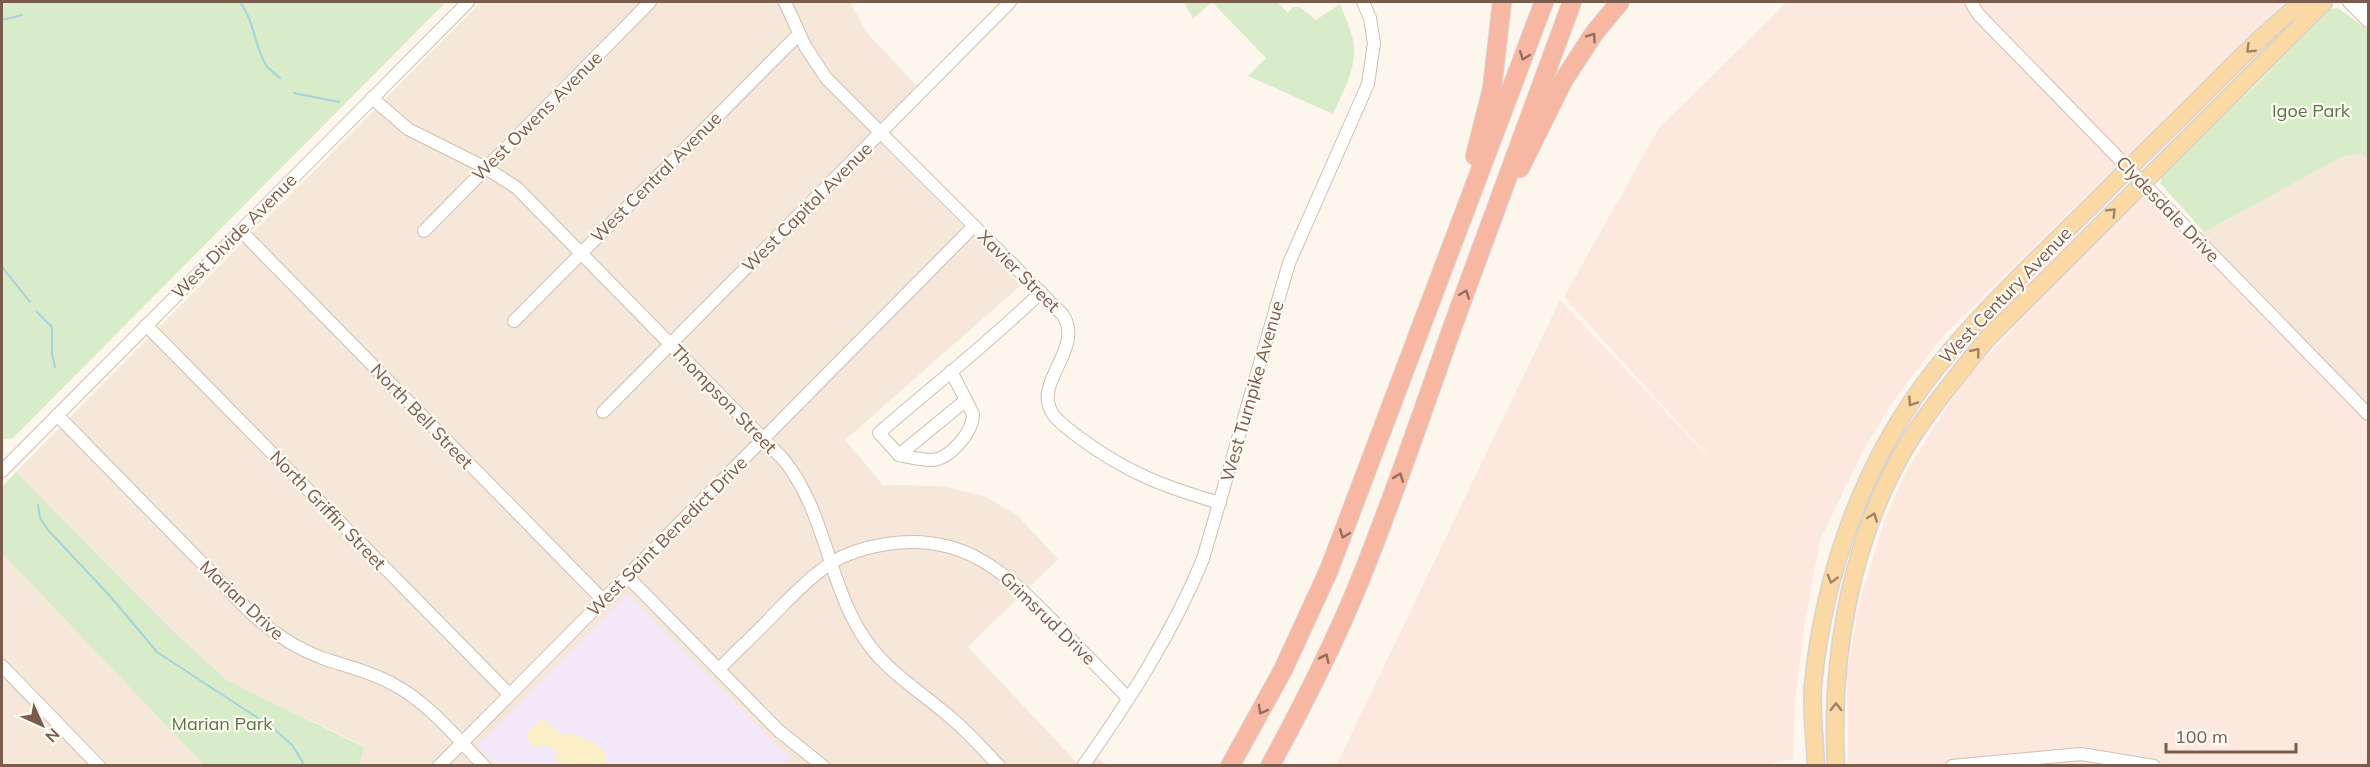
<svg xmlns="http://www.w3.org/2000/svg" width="2370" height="767" viewBox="0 0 2370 767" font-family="Mulish,sans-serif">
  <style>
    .residential { fill: #f5e8da }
    .commercial { fill: #fde8e0 }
    .education { fill: #f3e8fa }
    .green { fill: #d8ecc9 }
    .sand { fill: #fcefc7 }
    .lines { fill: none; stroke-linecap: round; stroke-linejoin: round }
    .stream { stroke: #a5d3da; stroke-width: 2 }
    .minor-casing { stroke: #d1beb0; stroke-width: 14 }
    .major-casing { stroke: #dad1cd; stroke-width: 19 }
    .highway-casing { stroke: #dad1cd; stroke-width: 20 }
    .minor { stroke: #fff; stroke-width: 12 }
    .major { stroke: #fbd9a5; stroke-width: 16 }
    .highway { stroke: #f7b7a3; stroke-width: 18 }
    .oneway { stroke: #936e5e }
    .oneway2 { stroke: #a18267 }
    .labels { text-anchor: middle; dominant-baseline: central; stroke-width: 4.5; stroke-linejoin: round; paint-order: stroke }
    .park-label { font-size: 18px; fill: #537a41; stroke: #fffaf3 }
    .street-label { font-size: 18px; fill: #7a5c4d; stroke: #fffaf3 }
  </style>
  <rect width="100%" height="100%" fill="#fdf6ec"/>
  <!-- residential -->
  <g class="residential">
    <polygon points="481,2 850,2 867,33 917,86 872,134 1021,285 845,440 883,485 943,486 986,497 1018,516 1058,559 968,647 1077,763 1087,751 1108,765 359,765 364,746 227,680 171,629 16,472"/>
    <polygon points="2351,154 2361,154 2368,159 2368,420 2196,243 2204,232 2344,156"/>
    <polygon points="2,553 65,618 204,765 2,765"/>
  </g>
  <!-- commercial -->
  <g class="commercial">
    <polygon points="1787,2 2284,2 1942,337 1889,407 1861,455 1820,540 1805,622 1795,700 1793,759 1760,766 1336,766 1560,300 1732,482 1564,297 1659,128"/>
    <polygon points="2144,190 2368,420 2368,765 1848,766 1847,673 1859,604 1884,522 1906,471 1965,379"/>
  </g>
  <!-- education -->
  <polygon class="education" points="628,594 777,746 791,756 781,766 497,766 477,746"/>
  <!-- green -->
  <g class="green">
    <polygon points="2,2 446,2 13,438 2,440"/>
    <path d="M 1184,2 L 1277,2 L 1288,13 L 1293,7 L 1300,7 L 1316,20 L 1340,4 C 1344,14 1349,25 1352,36 C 1360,63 1344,90 1333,114 L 1248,76 L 1266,58 L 1212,2 L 1193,19 Z"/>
    <polygon points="2338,8 2368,30 2368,159 2361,154 2344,156 2204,232 2160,183 2165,170 2256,85 2329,9"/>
    <polygon points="16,472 171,629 227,680 364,747 359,765 204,765 2,553 2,487"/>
  </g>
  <!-- sand -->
  <polygon class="sand" points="543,718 562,735 570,733 596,743 595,745 606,752 605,765 575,765 556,761 557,752 547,745 534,748 525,735"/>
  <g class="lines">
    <!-- stream -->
    <g class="stream">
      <path d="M 240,2 C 255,22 253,43 266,65 C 269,70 276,74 280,78"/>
      <polyline points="2,20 22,15"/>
      <polyline points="294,93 339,102"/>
      <polyline points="2,267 30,302"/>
      <polyline points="37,312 52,327 52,354 55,367"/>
      <polyline points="38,505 40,518 48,530 110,596 157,652 273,728 292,745 305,766"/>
    </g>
    <defs>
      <g id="minor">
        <path d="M 785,2 L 805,46 L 826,78 L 1063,315 C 1079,340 1055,364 1049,388 C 1042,413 1063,425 1080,438 C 1127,473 1165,487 1220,503"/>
        <polyline points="1971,2 1978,14 2368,414"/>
        <polyline points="2349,2 2368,21"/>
        <polyline points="2364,2 2368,6"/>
        <path d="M 372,98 L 408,129 L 486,168 L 517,188 L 783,459 C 825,510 827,578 861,633 C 883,670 919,690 950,717 C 968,732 983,749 999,766"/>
        <polyline points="241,231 603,600"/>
        <polyline points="424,231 650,2"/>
        <polyline points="514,321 799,34"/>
        <polyline points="146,325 509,694"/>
        <path d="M 951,371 L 973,414 C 973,432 950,459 932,460 C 921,460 909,457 899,455 L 879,433 C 933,386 990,342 1041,292"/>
        <polyline points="603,412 1010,2"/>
        <path d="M 57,415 L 248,610 C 270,631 293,647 322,658 C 345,666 369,671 391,683 C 428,702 455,736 484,766"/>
        <polyline points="899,455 966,400"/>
        <polyline points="2,471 468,2"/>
        <polyline points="627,576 779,731 823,766"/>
        <polyline points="2,666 99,766"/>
        <path d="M 719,669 C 740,648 762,627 783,605 C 798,590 813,575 831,563 C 847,553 868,547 887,544 C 963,532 1005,572 1055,623 C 1079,648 1104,673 1128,698"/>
        <polyline points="439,766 974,226"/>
        <path d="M 1083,766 C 1129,701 1173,632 1203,559 L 1289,263 L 1368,84 L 1374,43 L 1370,18 L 1363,2"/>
        <polyline points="1952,766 2081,754 2154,766"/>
      </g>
      <g id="major">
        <path d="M 1816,766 C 1815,739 1811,711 1813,685 C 1824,572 1864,460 1934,371 C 1982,310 2040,257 2094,203 C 2133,163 2173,125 2212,86 C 2241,57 2270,28 2302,2"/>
        <path d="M 1836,766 C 1830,654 1852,532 1912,437 C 1934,403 1961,371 1987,339 L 2324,2"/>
      </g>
      <g id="highway">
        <polyline points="1475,156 1492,89 1502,2"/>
        <polyline points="1520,168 1563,81 1595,32 1620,2"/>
        <polyline points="1230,766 1283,670 1329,570 1544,2"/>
        <path d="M 1270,766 C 1301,709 1331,650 1356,590 C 1394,498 1425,403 1459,309 C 1496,206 1535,104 1572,2"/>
      </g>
    </defs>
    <!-- minor casing -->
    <use href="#minor" class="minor-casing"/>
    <!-- major casing -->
    <use href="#major" class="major-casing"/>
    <!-- highway casing -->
    <use href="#highway" class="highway-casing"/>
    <!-- minor -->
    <use href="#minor" class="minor"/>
    <!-- major -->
    <use href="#major" class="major"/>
    <!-- highway -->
    <use href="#highway" class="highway"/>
  </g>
  <!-- one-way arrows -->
  <defs><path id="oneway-chevron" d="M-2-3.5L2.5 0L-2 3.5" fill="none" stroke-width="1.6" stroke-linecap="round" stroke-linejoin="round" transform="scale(1.5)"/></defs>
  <g class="oneway">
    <use href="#oneway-chevron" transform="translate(1592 37) rotate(-55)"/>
    <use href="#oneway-chevron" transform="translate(1524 56) rotate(111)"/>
    <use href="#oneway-chevron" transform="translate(1465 294) rotate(-69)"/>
    <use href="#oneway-chevron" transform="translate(1399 477) rotate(-70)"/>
    <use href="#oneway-chevron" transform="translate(1344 534) rotate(111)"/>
    <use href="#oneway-chevron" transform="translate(1325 658) rotate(-64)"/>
    <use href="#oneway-chevron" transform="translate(1262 710) rotate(119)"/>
  </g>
  <g class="oneway2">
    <use href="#oneway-chevron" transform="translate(2250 49) rotate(136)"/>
    <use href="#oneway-chevron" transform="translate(2112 212) rotate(-45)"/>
    <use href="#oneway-chevron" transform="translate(1976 352) rotate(-51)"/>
    <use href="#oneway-chevron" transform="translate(1912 402) rotate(124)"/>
    <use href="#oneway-chevron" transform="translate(1873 517) rotate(-69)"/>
    <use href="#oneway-chevron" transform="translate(1832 579) rotate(106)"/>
    <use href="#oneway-chevron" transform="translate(1836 707) rotate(-89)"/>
  </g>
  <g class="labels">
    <!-- park labels -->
    <g class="park-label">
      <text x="2311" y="110">Igoe Park</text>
      <text x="222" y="723">Marian Park</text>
    </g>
    <!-- street labels -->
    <g class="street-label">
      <text transform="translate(537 116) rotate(-45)">West Owens Avenue</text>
      <text transform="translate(656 177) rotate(-45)">West Central Avenue</text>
      <text transform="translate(807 207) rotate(-45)">West Capitol Avenue</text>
      <text transform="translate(2168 209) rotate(46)">Clydesdale Drive</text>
      <text transform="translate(234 236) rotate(-45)">West Divide Avenue</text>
      <text transform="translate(1019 271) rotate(45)">Xavier Street</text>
      <text transform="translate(2005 295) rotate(-46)">West Century Avenue</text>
      <text transform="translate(1252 391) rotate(-74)">West Turnpike Avenue</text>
      <text transform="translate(724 399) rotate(46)">Thompson Street</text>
      <text transform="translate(422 416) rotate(46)">North Bell Street</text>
      <text transform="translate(328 510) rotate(46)">North Griffin Street</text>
      <text transform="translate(667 536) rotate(-45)">West Saint Benedict Drive</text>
      <text transform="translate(242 600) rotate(43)">Marian Drive</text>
      <text transform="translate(1048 618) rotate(44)">Grimsrud Drive</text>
    </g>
  </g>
  <!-- border -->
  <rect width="2370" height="767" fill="none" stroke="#7a5c4d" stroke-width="6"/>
  <!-- north arrow -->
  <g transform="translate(42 725) rotate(135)" stroke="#fffaf3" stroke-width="4.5" paint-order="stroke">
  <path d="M0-4.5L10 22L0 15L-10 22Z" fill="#7a5c4d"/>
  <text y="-9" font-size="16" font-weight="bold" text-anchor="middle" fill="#7a5c4d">N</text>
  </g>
  <!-- scale -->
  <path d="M2166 743v9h130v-9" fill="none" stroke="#7a5c4d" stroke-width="3"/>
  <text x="2175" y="743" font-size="18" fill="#7a5c4d" stroke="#fffaf3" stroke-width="4.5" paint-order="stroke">100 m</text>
</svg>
